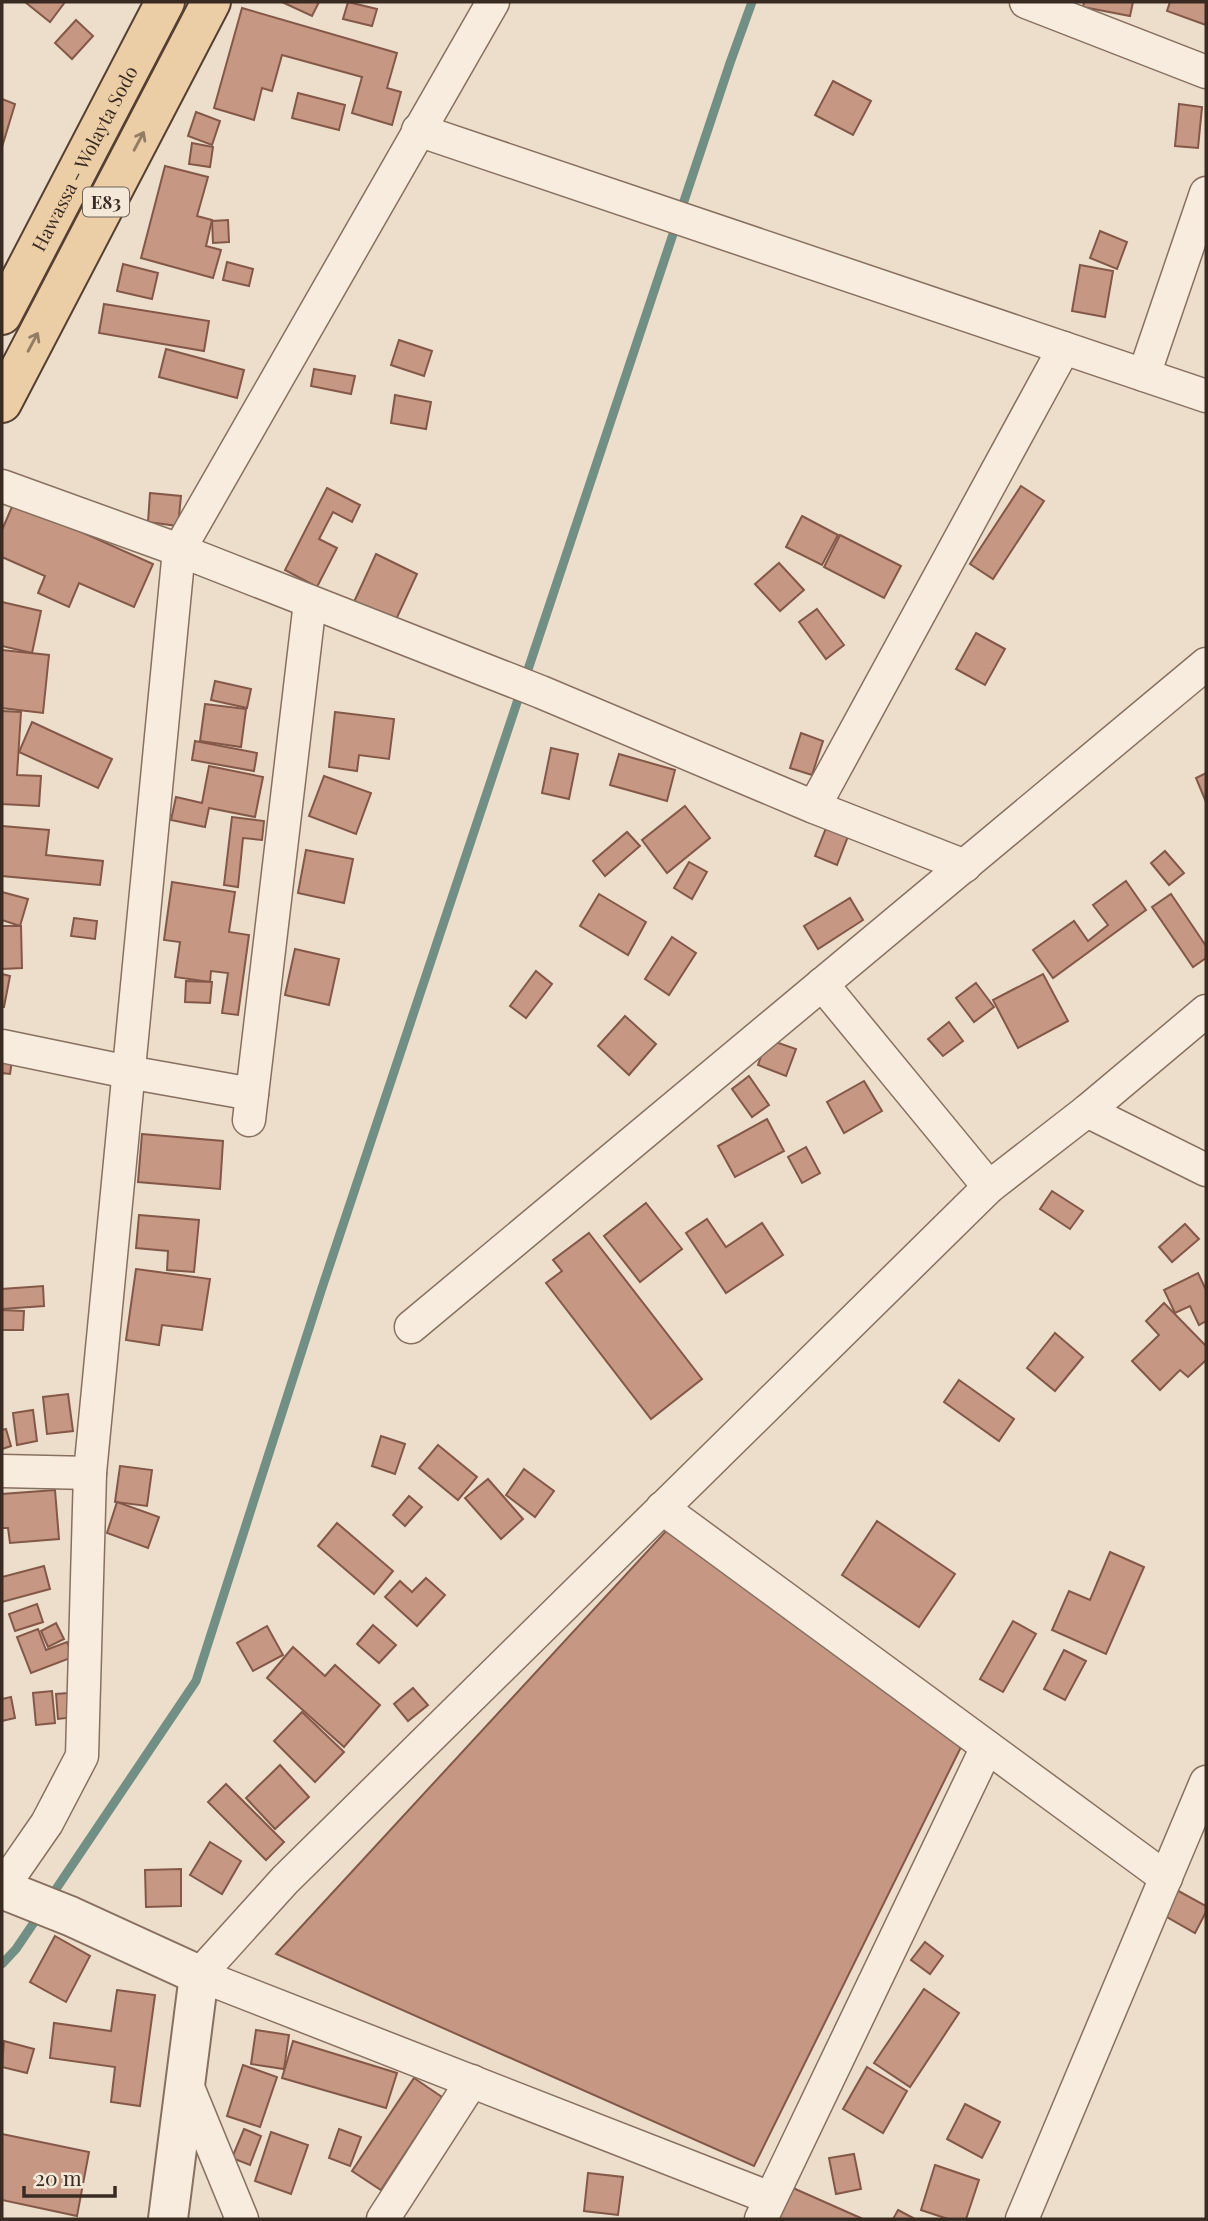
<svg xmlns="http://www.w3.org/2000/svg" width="1208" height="2221" viewBox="0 0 1208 2221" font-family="'Playfair Display',serif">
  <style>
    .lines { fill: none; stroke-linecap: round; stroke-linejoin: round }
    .stream { stroke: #718f84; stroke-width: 9 }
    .building { fill: #c69783; stroke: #845848; stroke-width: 2 }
    .minor-casing { stroke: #877060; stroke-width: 35 }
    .tertiary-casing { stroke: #877060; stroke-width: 42 }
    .primary-casing { stroke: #553f33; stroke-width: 42 }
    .minor { stroke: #f7ecdd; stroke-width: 32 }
    .tertiary { stroke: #f7ecdd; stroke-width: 38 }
    .primary { stroke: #ebcda6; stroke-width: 38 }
    .oneway { stroke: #927c64 }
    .labels { text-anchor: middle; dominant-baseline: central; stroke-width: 5; stroke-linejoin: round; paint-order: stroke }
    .shield { fill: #f4e9d9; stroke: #716359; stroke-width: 2 }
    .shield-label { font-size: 18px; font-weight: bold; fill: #392a22 }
    .street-label { font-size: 19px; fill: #392a22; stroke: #f4e9d9 }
  </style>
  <rect width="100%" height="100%" fill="#ecdeca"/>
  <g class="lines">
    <!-- stream -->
    <g class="stream">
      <polyline points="50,1898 196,1681 322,1288 730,63 752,2"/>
      <polyline points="2,1964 16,1949 41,1912"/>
    </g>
  </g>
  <!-- building -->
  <g class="building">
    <polygon points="25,2 65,2 50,22"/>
    <polygon points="282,2 319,2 312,16"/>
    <polygon points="348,2 377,9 372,26 343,19"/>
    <polygon points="1084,2 1133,2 1130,16 1083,7"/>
    <polygon points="1170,2 1206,2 1206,25 1167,11"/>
    <polygon points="242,8 397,53 387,88 401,92 392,125 352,113 362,77 282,55 272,91 262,88 254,120 214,108"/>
    <polygon points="76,20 93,36 72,59 55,43"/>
    <polygon points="833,81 871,101 853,135 815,115"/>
    <polygon points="298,93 345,105 339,130 292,118"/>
    <polygon points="2,99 15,104 2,147"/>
    <polygon points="1179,104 1202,107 1198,148 1175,146"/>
    <polygon points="196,112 220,121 212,145 188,136"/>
    <polygon points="192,143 213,147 210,167 189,164"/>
    <polygon points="165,166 208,177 197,216 212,220 206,246 221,250 213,278 141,258"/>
    <polygon points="228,220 229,242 213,243 212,221"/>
    <polygon points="1100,231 1127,242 1117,269 1090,258"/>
    <polygon points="227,262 253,269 249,286 223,280"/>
    <polygon points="123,264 158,273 152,299 117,291"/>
    <polygon points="1080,265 1113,271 1105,317 1072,311"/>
    <polygon points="104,304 209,321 204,351 99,333"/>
    <polygon points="399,340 432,351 424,376 391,365"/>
    <polygon points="166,349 244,370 237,398 159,377"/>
    <polygon points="314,369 355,376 351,394 311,386"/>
    <polygon points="395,395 431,402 426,429 391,423"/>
    <polygon points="1021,486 1044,501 993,579 970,564"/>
    <polygon points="327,488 360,505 352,522 333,512 319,539 337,548 317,587 285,570"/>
    <polygon points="150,493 181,496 178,526 148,522"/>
    <polygon points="14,502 153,564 134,607 79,583 69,607 38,593 45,576 2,557 2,530"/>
    <polygon points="802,516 838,535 822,565 786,547"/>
    <polygon points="840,535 901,566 884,598 824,567"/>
    <polygon points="376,554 417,574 394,624 353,604"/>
    <polygon points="779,563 804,590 780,611 755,584"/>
    <polygon points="2,602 41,611 32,653 2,646"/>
    <polygon points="817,609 844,645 826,659 799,622"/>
    <polygon points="976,633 1005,649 985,685 956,669"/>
    <polygon points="2,650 49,655 43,713 2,708"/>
    <polygon points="215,681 251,689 247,708 211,700"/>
    <polygon points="205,704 246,709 241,747 200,741"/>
    <polygon points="2,711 21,712 17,775 41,776 39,806 2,804"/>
    <polygon points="335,712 394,719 389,759 359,755 357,771 329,767"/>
    <polygon points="32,722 112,759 98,788 19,752"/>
    <polygon points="801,733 823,741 812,775 790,768"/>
    <polygon points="195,741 257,753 254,771 192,760"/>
    <polygon points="551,748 578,754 569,799 542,793"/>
    <polygon points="619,754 675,770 667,801 610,785"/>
    <polygon points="209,766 263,777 255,817 209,808 205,827 171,820 176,797 202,803"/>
    <polygon points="1206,773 1206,802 1196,778"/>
    <polygon points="324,776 371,793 356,834 309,816"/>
    <polygon points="685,806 710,838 667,873 642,840"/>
    <polygon points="232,817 264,821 262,840 243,838 238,887 224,885"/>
    <polygon points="828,823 850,831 837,865 815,856"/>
    <polygon points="2,826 49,830 46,855 103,861 100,885 2,876"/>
    <polygon points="627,832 640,846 605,876 593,861"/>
    <polygon points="306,850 353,859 344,903 298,893"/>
    <polygon points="1165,851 1184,873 1169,885 1151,863"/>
    <polygon points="689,862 707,872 692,899 674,888"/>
    <polygon points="1126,881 1146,910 1053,978 1033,950 1074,921 1088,941 1108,925 1093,905"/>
    <polygon points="172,882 235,892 229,932 249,935 238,1015 222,1013 228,973 211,971 210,982 175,977 180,942 164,940"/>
    <polygon points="2,892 28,899 20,926 2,920"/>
    <polygon points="599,894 646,922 628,955 580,926"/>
    <polygon points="1171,894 1206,946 1206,958 1193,967 1152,907"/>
    <polygon points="850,898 863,920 818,949 804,926"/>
    <polygon points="74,918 97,921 95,939 71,936"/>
    <polygon points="2,926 21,926 22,968 2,969"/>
    <polygon points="672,937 696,953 669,995 645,979"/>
    <polygon points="295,949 339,959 329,1005 285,995"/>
    <polygon points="536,971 552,984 526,1018 510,1006"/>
    <polygon points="2,974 10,976 4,1007 2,1007"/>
    <polygon points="1043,974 1068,1021 1018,1048 993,1000"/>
    <polygon points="186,981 212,982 210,1003 185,1002"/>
    <polygon points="976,983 994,1007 974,1022 956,998"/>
    <polygon points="625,1016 656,1044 629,1075 598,1046"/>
    <polygon points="949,1022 963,1041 943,1056 928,1039"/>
    <polygon points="2,1032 16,1034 10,1074 2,1073"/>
    <polygon points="767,1039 796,1049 786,1076 758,1065"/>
    <polygon points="749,1076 769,1105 752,1117 732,1089"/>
    <polygon points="864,1081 882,1111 844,1133 827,1102"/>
    <polygon points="767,1119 784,1151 735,1177 718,1146"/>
    <polygon points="142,1134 223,1141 220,1189 138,1182"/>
    <polygon points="806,1147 820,1173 802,1183 788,1157"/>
    <polygon points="1052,1191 1083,1211 1070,1229 1040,1209"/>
    <polygon points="646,1203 682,1249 640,1282 604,1236"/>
    <polygon points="139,1215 199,1220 194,1272 167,1270 168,1251 136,1248"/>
    <polygon points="707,1219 726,1247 762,1223 783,1255 726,1293 686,1233"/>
    <polygon points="1185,1224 1199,1239 1172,1262 1159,1247"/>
    <polygon points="589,1233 702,1379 651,1419 546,1283 562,1271 553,1260"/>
    <polygon points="136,1269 210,1279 202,1330 162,1325 159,1345 126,1340"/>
    <polygon points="1198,1273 1206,1290 1206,1321 1199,1325 1190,1306 1175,1313 1164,1290"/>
    <polygon points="43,1286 44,1306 2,1309 2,1289"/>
    <polygon points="1164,1303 1206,1346 1206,1360 1188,1377 1180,1370 1160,1390 1132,1361 1159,1335 1146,1321"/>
    <polygon points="2,1310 24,1311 23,1330 2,1330"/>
    <polygon points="1055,1333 1083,1357 1055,1391 1027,1368"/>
    <polygon points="959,1380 1014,1419 999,1441 944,1402"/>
    <polygon points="68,1394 73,1431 47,1434 43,1397"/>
    <polygon points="33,1410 37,1441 17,1445 13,1413"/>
    <polygon points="6,1429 11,1446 2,1449 2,1430"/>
    <polygon points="381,1436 405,1444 395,1474 372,1466"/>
    <polygon points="438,1445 477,1477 458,1500 419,1468"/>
    <polygon points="120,1466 152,1470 147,1506 115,1502"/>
    <polygon points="524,1469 554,1491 535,1517 506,1495"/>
    <polygon points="488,1479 523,1519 501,1539 465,1498"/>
    <polygon points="55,1490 59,1539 10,1543 8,1528 2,1528 2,1494"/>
    <polygon points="409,1496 422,1507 405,1526 393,1515"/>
    <polygon points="117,1502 159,1517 148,1548 107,1533"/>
    <polygon points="877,1521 955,1574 919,1627 842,1575"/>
    <polygon points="337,1523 393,1571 374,1594 318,1546"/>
    <polygon points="667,1530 961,1747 754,2166 276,1954"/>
    <polygon points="1110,1552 1144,1567 1106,1654 1052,1630 1069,1591 1090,1600"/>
    <polygon points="44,1566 50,1589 2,1602 2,1577"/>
    <polygon points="426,1578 445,1595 417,1626 385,1597 400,1581 412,1592"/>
    <polygon points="37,1604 43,1622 15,1631 9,1614"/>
    <polygon points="1013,1621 1036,1634 1003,1692 980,1679"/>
    <polygon points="56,1623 64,1639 48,1647 41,1631"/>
    <polygon points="373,1625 396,1645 379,1663 357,1644"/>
    <polygon points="267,1626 283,1655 253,1671 237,1643"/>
    <polygon points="38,1629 46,1650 67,1642 73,1657 31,1673 17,1637"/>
    <polygon points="293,1647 325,1676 335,1665 380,1705 344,1747 267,1678"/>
    <polygon points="1064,1650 1086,1661 1065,1700 1044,1689"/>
    <polygon points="413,1688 428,1705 408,1721 394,1704"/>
    <polygon points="52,1691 55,1723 36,1725 33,1693"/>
    <polygon points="81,1692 83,1716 58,1719 56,1694"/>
    <polygon points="11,1697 15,1718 2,1721 2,1699"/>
    <polygon points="302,1712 344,1752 315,1782 274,1741"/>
    <polygon points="280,1765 309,1797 275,1829 246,1798"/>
    <polygon points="226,1784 284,1842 266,1860 208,1802"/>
    <polygon points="210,1842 241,1861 222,1894 190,1875"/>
    <polygon points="181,1869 181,1906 146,1907 145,1870"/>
    <polygon points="1173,1888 1206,1906 1206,1912 1195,1933 1160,1913"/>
    <polygon points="55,1936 90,1956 66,2002 30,1982"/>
    <polygon points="925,1942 943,1956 930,1974 911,1960"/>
    <polygon points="924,1989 959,2013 910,2087 874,2063"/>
    <polygon points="117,1990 155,1995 140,2106 111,2102 115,2067 50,2058 54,2023 111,2031"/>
    <polygon points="256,2030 289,2035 284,2069 251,2064"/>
    <polygon points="4,2041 34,2049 27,2073 2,2067"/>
    <polygon points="293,2041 397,2073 386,2108 282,2078"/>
    <polygon points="243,2065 277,2077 260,2127 227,2116"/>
    <polygon points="867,2067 907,2091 883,2133 843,2109"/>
    <polygon points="414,2078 442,2097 381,2190 352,2171"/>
    <polygon points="965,2104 1000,2122 982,2158 947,2139"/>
    <polygon points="244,2129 261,2136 250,2165 232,2158"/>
    <polygon points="339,2129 361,2137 350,2166 329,2158"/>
    <polygon points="271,2132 308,2145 291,2194 255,2181"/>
    <polygon points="2,2134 89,2152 77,2216 2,2200"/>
    <polygon points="854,2154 861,2189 836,2194 829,2158"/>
    <polygon points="935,2165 979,2180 966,2219 948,2219 921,2210"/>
    <polygon points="588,2173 623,2177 618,2215 584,2211"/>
    <polygon points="793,2188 863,2219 779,2219"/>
    <polygon points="898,2210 915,2219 893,2219"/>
  </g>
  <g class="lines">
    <defs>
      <g id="minor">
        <polyline points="1026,2 1206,72"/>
        <polyline points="418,130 1206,396"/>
        <polyline points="1144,375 1206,193"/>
        <polyline points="2,486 179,550 541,692 814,807 965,866"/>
        <polyline points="814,807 1064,348"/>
        <polyline points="822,984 989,1187"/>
        <polyline points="2,1046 128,1072 252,1094"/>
        <polyline points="1087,1111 1206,1170"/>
        <polyline points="249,1120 310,602"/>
        <polyline points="411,1327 1206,664"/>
        <polyline points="2,1471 90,1473"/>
        <polyline points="662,1508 1166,1878"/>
        <polyline points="2,1888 47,1823 82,1756 90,1473 179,550 493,2"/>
        <polyline points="185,2080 242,2219"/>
        <polyline points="770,2198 199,1975 285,1880 989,1187 1087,1111 1206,1011"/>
        <polyline points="383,2219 472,2081"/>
        <polyline points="761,2219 987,1747"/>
        <polyline points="1022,2219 1206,1782"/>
      </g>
      <polyline id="tertiary" points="2,1889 70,1916 199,1975 168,2219"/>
      <g id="primary">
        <path id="s1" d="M 2,315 L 165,2"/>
        <polyline points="2,403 211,2"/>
      </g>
    </defs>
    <!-- minor casing -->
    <use href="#minor" class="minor-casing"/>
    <!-- tertiary casing -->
    <use href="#tertiary" class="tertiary-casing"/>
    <!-- primary casing -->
    <use href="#primary" class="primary-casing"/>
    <!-- minor -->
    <use href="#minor" class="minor"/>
    <!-- tertiary -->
    <use href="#tertiary" class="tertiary"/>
    <!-- primary -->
    <use href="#primary" class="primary"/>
  </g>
  <!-- one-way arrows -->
  <defs><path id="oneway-shaft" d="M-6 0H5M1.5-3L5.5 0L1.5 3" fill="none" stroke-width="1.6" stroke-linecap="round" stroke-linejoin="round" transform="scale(1.75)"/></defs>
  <g class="oneway">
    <use href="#oneway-shaft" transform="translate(139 141) rotate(-62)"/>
    <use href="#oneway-shaft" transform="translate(33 342) rotate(-62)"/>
  </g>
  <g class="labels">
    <!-- shield labels -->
    <rect class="shield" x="83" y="187.5" width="46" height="29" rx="5"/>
    <g class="shield-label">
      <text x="106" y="202">E83</text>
    </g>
    <!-- street labels -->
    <g class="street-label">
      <text stroke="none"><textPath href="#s1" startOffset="177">Hawassa - Wolayta Sodo</textPath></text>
    </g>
  </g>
  <!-- border -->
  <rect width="1208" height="2221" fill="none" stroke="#392a22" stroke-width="7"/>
  <!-- scale -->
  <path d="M24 2186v10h91v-10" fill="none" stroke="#392a22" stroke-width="3.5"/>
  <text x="35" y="2186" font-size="21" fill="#392a22" stroke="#f4e9d9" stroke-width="5" paint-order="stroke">20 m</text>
</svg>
